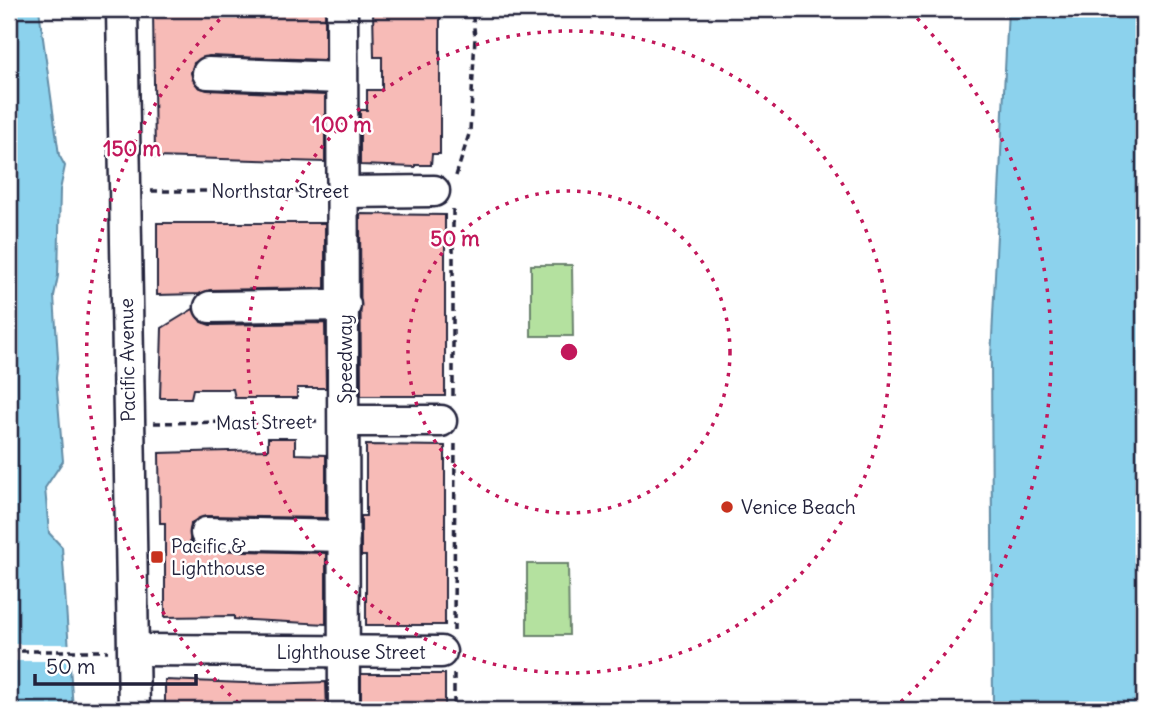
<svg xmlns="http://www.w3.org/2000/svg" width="1153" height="719" viewBox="0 0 1153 719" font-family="Delius,sans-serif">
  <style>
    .green { fill: #b4e19f; stroke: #6b826d; stroke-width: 2 }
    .water { fill: #8cd2ed; stroke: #628ca6; stroke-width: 2 }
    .pier { fill: #fff }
    .building { fill: #f7bbb7; stroke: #22223b; stroke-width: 2 }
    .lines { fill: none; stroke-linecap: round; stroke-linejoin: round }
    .minor-casing { stroke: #22223b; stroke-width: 35 }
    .path { stroke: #22223b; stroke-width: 3.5; stroke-dasharray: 7 5; stroke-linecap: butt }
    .minor { stroke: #fff; stroke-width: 30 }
    .ring { fill: none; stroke: #c2185b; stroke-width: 3.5; stroke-dasharray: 3.5 7 }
    .poi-dot { fill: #c8321e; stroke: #fff; stroke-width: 2.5 }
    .labels { text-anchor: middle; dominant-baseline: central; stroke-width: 5; stroke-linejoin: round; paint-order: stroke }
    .street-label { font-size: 19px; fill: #22223b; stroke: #fff }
    .poi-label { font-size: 19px; fill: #22223b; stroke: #fff; text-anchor: start }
    .centre { fill: #c2185b; stroke: #fff; stroke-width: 3.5 }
    .ring-label { font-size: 21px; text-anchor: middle; font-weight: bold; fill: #c2185b; stroke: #fff; stroke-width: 5; stroke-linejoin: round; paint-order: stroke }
  </style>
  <rect width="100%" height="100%" fill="#fff"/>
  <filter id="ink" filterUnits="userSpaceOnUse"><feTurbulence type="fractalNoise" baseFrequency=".0143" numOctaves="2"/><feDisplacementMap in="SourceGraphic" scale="14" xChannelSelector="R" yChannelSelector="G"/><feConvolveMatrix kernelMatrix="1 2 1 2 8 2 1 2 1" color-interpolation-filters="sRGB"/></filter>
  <g filter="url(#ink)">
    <!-- green -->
    <g class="green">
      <polygon points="531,265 572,265 573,336 531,336"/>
      <polygon points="527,564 568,564 569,635 527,635"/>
    </g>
    <!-- water -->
    <g class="water">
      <polygon points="9,9 39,9 59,155 65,166 60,190 58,276 54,296 58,358 56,378 63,461 45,488 49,533 62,547 73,710 9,710"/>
      <polygon points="1008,9 1144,9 1144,710 993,710 991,358"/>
    </g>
    <!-- pier -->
    <polygon class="pier" points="9,644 72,644 73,661 9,661"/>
    <!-- building -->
    <g class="building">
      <polygon points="153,9 325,9 325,60 209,56 194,63 191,73 198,87 207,90 325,95 325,162 155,157"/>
      <polygon points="373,9 440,9 440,154 432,154 431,165 415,165 415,167 360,165 360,110 367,110 367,90 382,90 382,57 374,57"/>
      <polygon points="360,214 445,215 445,396 361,396"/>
      <polygon points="157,223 325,223 325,288 210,290 199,294 157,295"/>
      <polygon points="193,309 201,322 210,325 325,323 326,388 297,388 297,398 235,398 233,389 193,389 191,398 160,398 162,328"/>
      <polygon points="268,438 295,438 295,454 326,455 326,518 206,516 191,523 190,541 196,548 206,550 326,553 326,624 234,619 234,616 165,617 165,523 160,523 159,453 268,450"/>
      <polygon points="366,445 445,446 445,625 366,625 366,556 361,556 361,516 366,516"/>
      <rect x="361" y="674" width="84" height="36"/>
      <polygon points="165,680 268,684 326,682 327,710 165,710"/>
    </g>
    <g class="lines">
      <defs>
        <g id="minor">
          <polyline points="122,9 134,710"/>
          <polyline points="342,9 344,710"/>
          <polyline points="208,73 340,78"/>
          <polyline points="345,192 434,191"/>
          <polyline points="210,307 345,305"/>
          <polyline points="345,421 441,421"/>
          <polyline points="206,533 344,536"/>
          <polyline points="134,650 441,652"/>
        </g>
      </defs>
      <!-- minor casing -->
      <use href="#minor" class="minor-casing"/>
      <!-- path -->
      <g class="path">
        <polyline points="456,176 470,131 475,37 472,9"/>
        <polyline points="151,191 318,191"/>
        <polyline points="453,209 453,400"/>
        <polyline points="154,423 318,421"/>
        <polyline points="454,631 455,439"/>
        <polyline points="9,651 108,651"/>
        <polyline points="454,674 454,710"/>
      </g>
      <!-- minor -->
      <use href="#minor" class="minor"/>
    </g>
  </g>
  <!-- distance rings -->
  <g class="ring">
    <circle cx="569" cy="352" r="161"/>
    <circle cx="569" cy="352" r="321"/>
    <path d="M246 710A482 482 0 0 1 228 11M910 11A482 482 0 0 1 892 710"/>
  </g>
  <!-- markers -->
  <g class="poi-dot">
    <circle cx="727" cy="507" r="7"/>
    <rect x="150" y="550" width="14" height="14" rx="3.5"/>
  </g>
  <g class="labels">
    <!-- street labels -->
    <g class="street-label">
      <text x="280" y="191">Northstar Street</text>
      <text transform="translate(345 359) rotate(-90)">Speedway</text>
      <text transform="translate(127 360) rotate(-91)">Pacific Avenue</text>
      <text transform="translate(264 422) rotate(-1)">Mast Street</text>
      <text x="351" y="652">Lighthouse Street</text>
    </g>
    <!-- poi labels -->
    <g class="poi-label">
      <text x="741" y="507">Venice Beach</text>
      <text x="171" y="546">Pacific &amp;<tspan x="171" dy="22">Lighthouse</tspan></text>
    </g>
  </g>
  <circle cx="569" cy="352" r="10" class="centre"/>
  <g class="ring-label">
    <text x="342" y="132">100 m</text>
    <text x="132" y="156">150 m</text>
    <text x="455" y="246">50 m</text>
  </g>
  <!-- margin -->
  <rect width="1153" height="719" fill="none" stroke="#fff" stroke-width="35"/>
  <rect x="18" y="18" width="1118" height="684" fill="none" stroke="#22223b" stroke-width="2.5" filter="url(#ink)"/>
  <!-- scale -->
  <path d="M35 674v10h161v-10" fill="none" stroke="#22223b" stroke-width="3.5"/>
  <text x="46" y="674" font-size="21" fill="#22223b" stroke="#ffffff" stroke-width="5" paint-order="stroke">50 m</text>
</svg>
